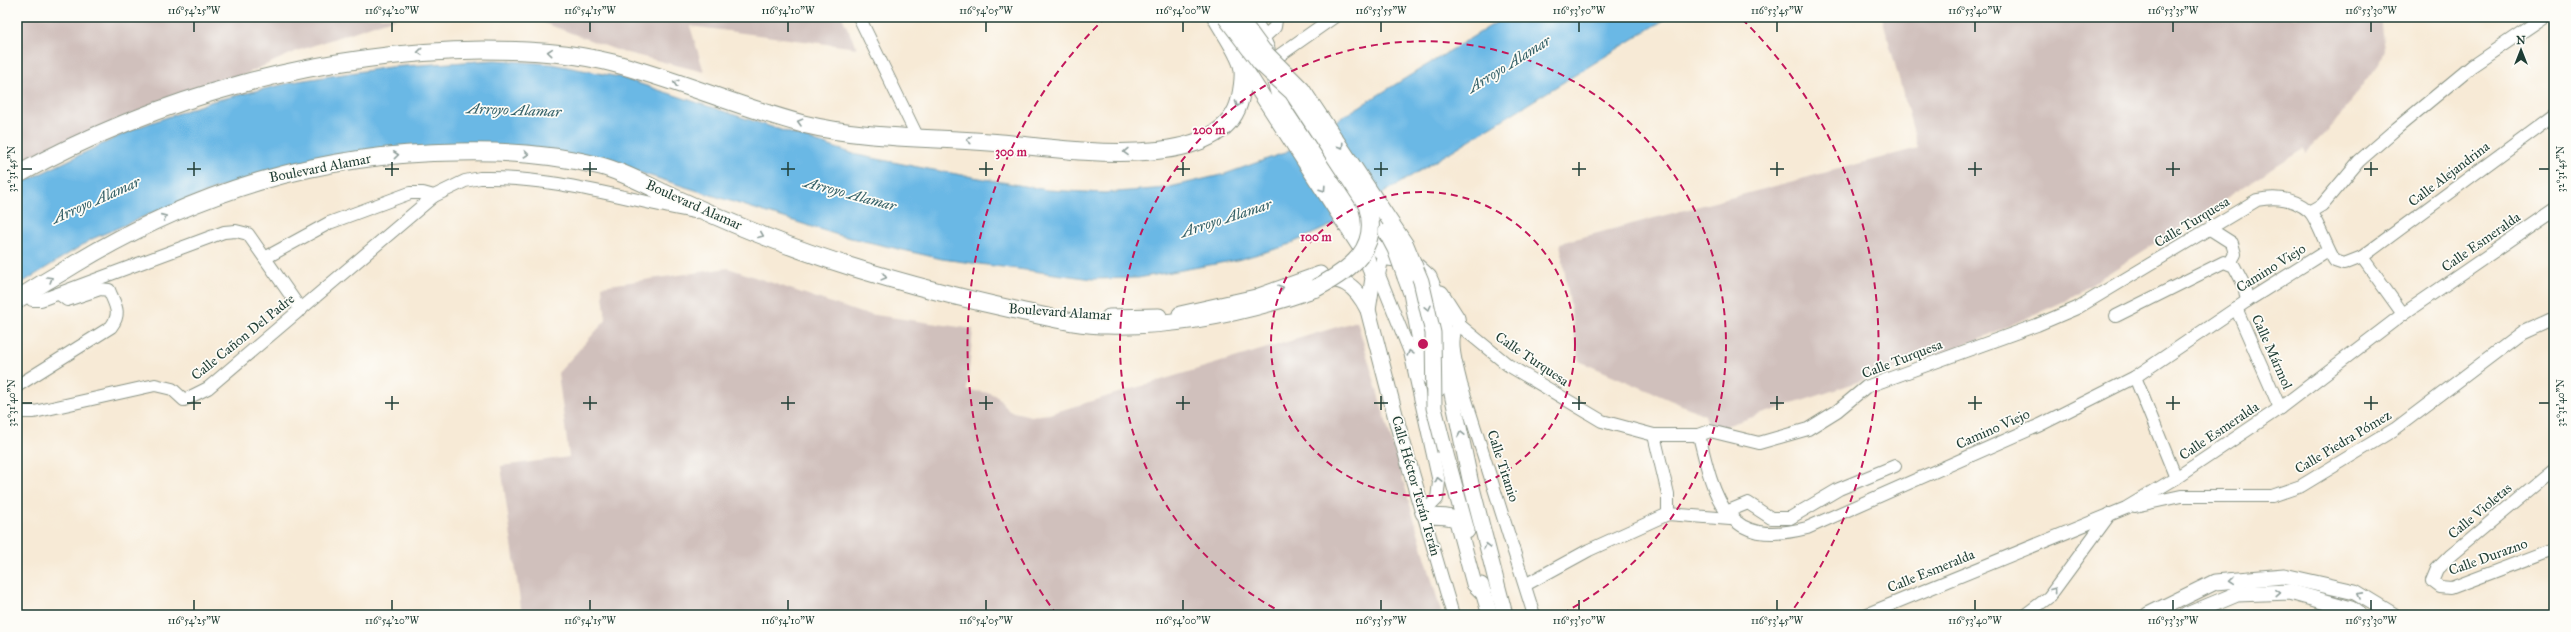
<svg xmlns="http://www.w3.org/2000/svg" width="2571" height="632" viewBox="0 0 2571 632" font-family="'IM FELL Great Primer',serif">
  <style>
    .industrial { fill: #d0c0bc }
    .water { fill: #6bb8e5; stroke: #457a8c }
    .lines { fill: none; stroke-linecap: round; stroke-linejoin: round }
    .minor-casing { stroke: #8b9485; stroke-width: 14 }
    .major-casing { stroke: #8b9485; stroke-width: 17 }
    .highway-casing { stroke: #8b9485; stroke-width: 19 }
    .minor { stroke: #fff; stroke-width: 12 }
    .major { stroke: #fff; stroke-width: 15 }
    .highway { stroke: #fff; stroke-width: 17 }
    .major-bridge-casing { stroke: #8b9485; stroke-width: 17; stroke-linecap: butt }
    .highway-bridge-casing { stroke: #8b9485; stroke-width: 19; stroke-linecap: butt }
    .major-bridge { stroke: #fff; stroke-width: 15 }
    .highway-bridge { stroke: #fff; stroke-width: 17 }
    .oneway { stroke: #8f9e9a }
    .ticks { fill: none; stroke: #1f3d34; stroke-width: 1.5 }
    .ring { fill: none; stroke: #c2185b; stroke-width: 2; stroke-dasharray: 7 5 }
    .labels { text-anchor: middle; dominant-baseline: central; stroke-width: 3.5; stroke-linejoin: round; paint-order: stroke }
    .street-label { font-size: 14px; fill: #1f3d34; stroke: #fdfcf7 }
    .water-label { font-size: 15px; font-style: italic; fill: #366269; stroke: #fdfcf7 }
    .centre { fill: #c2185b; stroke: #fdfcf7; stroke-width: 2 }
    .ring-label { font-size: 12px; text-anchor: middle; font-weight: bold; fill: #c2185b; stroke: #fdfcf7; stroke-width: 3.5; stroke-linejoin: round; paint-order: stroke }
    .neatline { fill: none; stroke: #1f3d34; stroke-width: 1.5 }
    .ticks-label { font-size: 10px; text-anchor: middle; fill: #1f3d34 }
  </style>
  <rect width="100%" height="100%" fill="#fdfcf7"/>
  <filter id="ink" filterUnits="userSpaceOnUse"><feTurbulence type="fractalNoise" baseFrequency=".025" numOctaves="2"/><feDisplacementMap in="SourceGraphic" scale="8" xChannelSelector="R" yChannelSelector="G"/><feConvolveMatrix kernelMatrix="1 2 1 2 8 2 1 2 1" color-interpolation-filters="sRGB"/></filter>
  <filter id="wash" filterUnits="userSpaceOnUse"><feTurbulence type="fractalNoise" baseFrequency=".012" numOctaves="4" result="noise"/><feDisplacementMap in="SourceGraphic" scale="16" xChannelSelector="R" yChannelSelector="G"/><feGaussianBlur stdDeviation="0.9" result="paint"/><feColorMatrix in="noise" values="0 0 0 0 0 0 0 0 0 0 0 0 0 0 0 0 0 1.4 0 .05"/><feComposite in="paint" operator="in"/></filter>
  <g filter="url(#wash)">
    <rect width="100%" height="100%" fill="#f7ead6"/>
    <!-- industrial -->
    <g class="industrial">
      <polygon points="17,17 842,17 857,48 690,26 704,72 619,51 539,21 398,17 297,51 17,177"/>
      <polygon points="1882,17 2380,17 2384,49 2379,64 2333,125 2305,153 2303,149 2065,301 1977,340 1823,394 1710,431 1705,415 1579,361 1560,243 1918,148"/>
      <polygon points="728,268 861,313 973,329 967,390 990,393 998,397 1009,411 1031,416 1049,414 1357,321 1442,615 522,615 501,466 569,457 558,373 606,320 602,286"/>
    </g>
    <!-- water -->
    <polygon class="water" points="1505,17 1669,17 1330,226 1283,247 1237,260 1138,278 1093,279 942,259 838,235 638,172 486,147 224,186 150,214 92,239 17,286 17,185 136,128 213,101 298,81 390,67 495,60 551,64 619,77 857,155 928,169 1047,190 1104,193 1166,188 1225,174 1284,153"/>
  </g>
  <g filter="url(#ink)">
    <g class="lines">
      <defs>
        <g id="minor">
          <polyline points="859,17 918,138"/>
          <polyline points="1262,39 1275,27 1276,20"/>
          <polyline points="1270,62 1334,17"/>
          <polyline points="2310,212 2322,205 2359,161 2397,128 2472,66 2544,17"/>
          <polyline points="2210,229 2232,243 2235,254 2230,263"/>
          <polyline points="1383,255 1379,275 1410,352 1439,482 1437,499 1423,513 1453,615"/>
          <polyline points="2362,257 2554,115"/>
          <path d="M 265,258 L 329,223 L 410,193 L 423,193 L 434,196 L 465,181 L 480,178 C 553,176 624,199 695,212"/>
          <polyline points="27,293 32,300 41,300 224,232 236,231 248,234 301,310"/>
          <polyline points="2236,308 2280,408"/>
          <polyline points="2116,316 2224,262 2234,266 2244,285 2247,301"/>
          <path d="M 1452,319 L 1508,365 L 1602,421 L 1654,435 L 1699,435 L 1710,431 L 1759,443 L 1808,429 L 1837,411 L 1866,387 L 2037,325 L 2077,308 L 2257,200 C 2276,196 2294,198 2309,211 C 2317,218 2327,250 2335,261 L 2344,264 L 2362,257 L 2403,314"/>
          <path d="M 1458,324 C 1448,341 1457,366 1461,384 L 1534,615"/>
          <polyline points="2135,377 2176,478"/>
          <path d="M 17,386 L 111,327 C 122,313 115,305 109,290 L 100,289 L 67,300 L 59,294"/>
          <polyline points="17,412 34,412 155,385 172,389 184,400 208,388 434,196"/>
          <polyline points="1654,435 1668,494 1668,514"/>
          <path d="M 1699,435 C 1715,502 1726,549 1807,528 L 2040,425 L 2135,377 L 2247,301 L 2328,250"/>
          <polyline points="2554,469 2451,555 2437,569 2432,581 2440,587 2451,588 2554,549"/>
          <polyline points="2135,506 2181,496 2272,496 2301,486 2395,429 2523,332 2554,318"/>
          <polyline points="1726,512 1748,503 1771,518 1790,518 1839,489 1895,466"/>
          <polyline points="1525,585 1589,550 1668,514 1730,519"/>
          <polyline points="1865,615 2126,508 2176,478 2280,408 2403,314 2554,210"/>
          <polyline points="2025,615 2049,597 2110,514"/>
        </g>
        <g id="major">
          <polyline points="1253,17 1267,49"/>
          <polyline points="1243,66 1367,258 1373,278 1368,310"/>
          <polyline points="1272,71 1282,107 1374,245 1388,258 1404,260 1417,266 1429,277 1435,291 1442,318 1447,370 1471,484 1505,615"/>
          <polyline points="1367,205 1386,232"/>
          <polyline points="1405,277 1411,293 1426,373 1438,389"/>
          <path d="M 1311,278 C 1342,278 1354,282 1368,310 L 1398,426 L 1423,513 C 1433,520 1448,513 1457,521 L 1474,584 L 1484,594"/>
          <polyline points="1441,293 1457,318 1458,324"/>
          <polyline points="1180,314 1256,297 1320,274"/>
          <polyline points="1109,317 1159,316"/>
          <polyline points="1445,451 1467,531"/>
          <polyline points="1481,585 1490,615"/>
          <polyline points="2148,615 2215,582 2284,576 2355,592 2393,615"/>
          <polyline points="2187,615 2237,594 2290,592 2351,609 2359,615"/>
        </g>
        <g id="highway">
          <path d="M 17,175 C 159,96 321,52 483,50 C 527,50 571,52 613,63 C 677,80 739,107 803,124 C 868,140 935,137 1001,143 C 1057,148 1223,177 1240,99 C 1242,89 1245,75 1242,65 C 1237,49 1224,32 1216,17"/>
          <path d="M 17,300 C 35,287 56,276 75,264 C 194,192 319,153 458,152 C 506,151 554,154 601,166 C 623,172 643,183 664,193 C 697,208 730,223 764,236 C 847,269 933,292 1020,311 C 1049,317 1078,325 1108,325 C 1180,327 1248,312 1316,288"/>
        </g>
      </defs>
      <!-- minor casing -->
      <use href="#minor" class="minor-casing"/>
      <!-- major casing -->
      <use href="#major" class="major-casing"/>
      <!-- highway casing -->
      <use href="#highway" class="highway-casing"/>
      <!-- minor -->
      <use href="#minor" class="minor"/>
      <!-- major -->
      <use href="#major" class="major"/>
      <!-- highway -->
      <use href="#highway" class="highway"/>
      <defs>
        <g id="major-bridge">
          <polyline points="1239,17 1263,50 1302,89 1406,245 1421,281 1433,333 1434,408 1445,451"/>
          <polyline points="1386,232 1395,249 1405,277"/>
        </g>
        <path id="highway-bridge" d="M 1226,17 L 1261,63 L 1293,92 L 1367,205 C 1381,249 1350,270 1316,288"/>
      </defs>
      <!-- major-bridge casing -->
      <use href="#major-bridge" class="major-bridge-casing"/>
      <!-- highway-bridge casing -->
      <use href="#highway-bridge" class="highway-bridge-casing"/>
      <!-- major-bridge -->
      <use href="#major-bridge" class="major-bridge"/>
      <!-- highway-bridge -->
      <use href="#highway-bridge" class="highway-bridge"/>
    </g>
    <!-- one-way arrows -->
    <defs><path id="oneway-chevron" d="M-2-3.5L2.5 0L-2 3.5" fill="none" stroke-width="1.6" stroke-linecap="round" stroke-linejoin="round"/></defs>
    <g class="oneway">
      <use href="#oneway-chevron" transform="translate(420 52) rotate(175)"/>
      <use href="#oneway-chevron" transform="translate(550 52) rotate(-175)"/>
      <use href="#oneway-chevron" transform="translate(676 83) rotate(-163)"/>
      <use href="#oneway-chevron" transform="translate(1238 104) rotate(110)"/>
      <use href="#oneway-chevron" transform="translate(800 122) rotate(-165)"/>
      <use href="#oneway-chevron" transform="translate(969 140) rotate(-176)"/>
      <use href="#oneway-chevron" transform="translate(1341 146) rotate(56)"/>
      <use href="#oneway-chevron" transform="translate(1126 152) rotate(179)"/>
      <use href="#oneway-chevron" transform="translate(526 154) rotate(5)"/>
      <use href="#oneway-chevron" transform="translate(396 155) rotate(-6)"/>
      <use href="#oneway-chevron" transform="translate(1323 189) rotate(57)"/>
      <use href="#oneway-chevron" transform="translate(164 217) rotate(-24)"/>
      <use href="#oneway-chevron" transform="translate(761 235) rotate(22)"/>
      <use href="#oneway-chevron" transform="translate(884 277) rotate(15)"/>
      <use href="#oneway-chevron" transform="translate(50 279) rotate(-31)"/>
      <use href="#oneway-chevron" transform="translate(1281 288) rotate(-19)"/>
      <use href="#oneway-chevron" transform="translate(1428 308) rotate(77)"/>
      <use href="#oneway-chevron" transform="translate(1410 353) rotate(-106)"/>
      <use href="#oneway-chevron" transform="translate(1461 434) rotate(-102)"/>
      <use href="#oneway-chevron" transform="translate(1438 480) rotate(-102)"/>
      <use href="#oneway-chevron" transform="translate(1487 546) rotate(-104)"/>
      <use href="#oneway-chevron" transform="translate(2232 581) rotate(175)"/>
      <use href="#oneway-chevron" transform="translate(2054 590) rotate(-54)"/>
      <use href="#oneway-chevron" transform="translate(2278 593) rotate(-3)"/>
      <use href="#oneway-chevron" transform="translate(2360 595) rotate(-152)"/>
    </g>
  </g>
  <!-- ticks -->
  <path class="ticks" d="M 194,22 L 194,32M 392,22 L 392,32M 590,22 L 590,32M 788,22 L 788,32M 986,22 L 986,32M 1183,22 L 1183,32M 1381,22 L 1381,32M 1579,22 L 1579,32M 1777,22 L 1777,32M 1975,22 L 1975,32M 2173,22 L 2173,32M 2371,22 L 2371,32M 194,162 L 194,176M 392,162 L 392,176M 590,162 L 590,176M 788,162 L 788,176M 986,162 L 986,176M 1183,162 L 1183,176M 1381,162 L 1381,176M 1579,162 L 1579,176M 1777,162 L 1777,176M 1975,162 L 1975,176M 2173,162 L 2173,176M 2371,162 L 2371,176M 22,169 L 32,169M 187,169 L 201,169M 385,169 L 399,169M 583,169 L 597,169M 781,169 L 795,169M 979,169 L 993,169M 1176,169 L 1190,169M 1374,169 L 1388,169M 1572,169 L 1586,169M 1770,169 L 1784,169M 1968,169 L 1982,169M 2166,169 L 2180,169M 2364,169 L 2378,169M 2539,169 L 2549,169M 194,396 L 194,410M 392,396 L 392,410M 590,396 L 590,410M 788,396 L 788,410M 986,396 L 986,410M 1183,396 L 1183,410M 1381,396 L 1381,410M 1579,396 L 1579,410M 1777,396 L 1777,410M 1975,396 L 1975,410M 2173,396 L 2173,410M 2371,396 L 2371,410M 22,403 L 32,403M 187,403 L 201,403M 385,403 L 399,403M 583,403 L 597,403M 781,403 L 795,403M 979,403 L 993,403M 1176,403 L 1190,403M 1374,403 L 1388,403M 1572,403 L 1586,403M 1770,403 L 1784,403M 1968,403 L 1982,403M 2166,403 L 2180,403M 2364,403 L 2378,403M 2539,403 L 2549,403M 194,600 L 194,610M 392,600 L 392,610M 590,600 L 590,610M 788,600 L 788,610M 986,600 L 986,610M 1183,600 L 1183,610M 1381,600 L 1381,610M 1579,600 L 1579,610M 1777,600 L 1777,610M 1975,600 L 1975,610M 2173,600 L 2173,610M 2371,600 L 2371,610"/>
  <!-- distance rings -->
  <g class="ring">
    <circle cx="1423" cy="344" r="152"/>
    <path d="M1285 614A303 303 0 1 1 1561 614"/>
    <path d="M1057 615A455 455 0 0 1 1104 19M1742 19A455 455 0 0 1 1789 615"/>
  </g>
  <g class="labels">
    <!-- street labels -->
    <g class="street-label">
      <text transform="translate(320 168) rotate(-11)">Boulevard Alamar</text>
      <text transform="translate(2449 174) rotate(-37)">Calle Alejandrina</text>
      <text transform="translate(694 205) rotate(24)">Boulevard Alamar</text>
      <text transform="translate(2192 222) rotate(-31)">Calle Turquesa</text>
      <text transform="translate(2481 242) rotate(-35)">Calle Esmeralda</text>
      <text transform="translate(2271 268) rotate(-32)">Camino Viejo</text>
      <text transform="translate(1060 312) rotate(4)">Boulevard Alamar</text>
      <text transform="translate(243 337) rotate(-39)">Calle Cañon Del Padre</text>
      <text transform="translate(2272 352) rotate(66)">Calle Mármol</text>
      <text transform="translate(1532 359) rotate(34)">Calle Turquesa</text>
      <text transform="translate(1902 359) rotate(-21)">Calle Turquesa</text>
      <text transform="translate(1993 429) rotate(-24)">Camino Viejo</text>
      <text transform="translate(2219 431) rotate(-34)">Calle Esmeralda</text>
      <text transform="translate(2343 442) rotate(-31)">Calle Piedra Pómez</text>
      <text transform="translate(1503 466) rotate(72)">Calle Titanio</text>
      <text transform="translate(1416 486) rotate(74)">Calle Héctor Terán Terán</text>
      <text transform="translate(2480 511) rotate(-40)">Calle Violetas</text>
      <text transform="translate(2488 557) rotate(-20)">Calle Durazno</text>
      <text transform="translate(1931 571) rotate(-22)">Calle Esmeralda</text>
    </g>
    <!-- water labels -->
    <g class="water-label">
      <text transform="translate(1509 64) rotate(-32)">Arroyo Alamar</text>
      <text transform="translate(514 110) rotate(2)">Arroyo Alamar</text>
      <text transform="translate(850 194) rotate(15)">Arroyo Alamar</text>
      <text transform="translate(96 200) rotate(-24)">Arroyo Alamar</text>
      <text transform="translate(1226 218) rotate(-18)">Arroyo Alamar</text>
    </g>
  </g>
  <circle cx="1423" cy="344" r="6" class="centre"/>
  <g class="ring-label">
    <text x="1209" y="134">200 m</text>
    <text x="1011" y="156">300 m</text>
    <text x="1316" y="241">100 m</text>
  </g>
  <!-- margin -->
  <rect width="2571" height="632" fill="none" stroke="#fdfcf7" stroke-width="44"/>
  <!-- north arrow -->
  <g transform="translate(2521 50)" stroke="#fdfcf7" stroke-width="3" paint-order="stroke">
  <path d="M0-3L7 15L0 10L-7 15Z" fill="#1f3d34"/>
  <text y="-6" font-size="11" font-weight="bold" text-anchor="middle" fill="#1f3d34">N</text>
  </g>
  <rect x="22" y="22" width="2527" height="588" class="neatline"/>
  <g class="ticks-label">
    <text x="194" y="14">116°54'25"W</text>
    <text x="392" y="14">116°54'20"W</text>
    <text x="590" y="14">116°54'15"W</text>
    <text x="788" y="14">116°54'10"W</text>
    <text x="986" y="14">116°54'05"W</text>
    <text x="1183" y="14">116°54'00"W</text>
    <text x="1381" y="14">116°53'55"W</text>
    <text x="1579" y="14">116°53'50"W</text>
    <text x="1777" y="14">116°53'45"W</text>
    <text x="1975" y="14">116°53'40"W</text>
    <text x="2173" y="14">116°53'35"W</text>
    <text x="2371" y="14">116°53'30"W</text>
    <text transform="translate(11 169) rotate(-90)" y="4">32°31'45"N</text>
    <text transform="translate(2560 169) rotate(-90)" y="4">32°31'45"N</text>
    <text transform="translate(11 403) rotate(-90)" y="4">32°31'40"N</text>
    <text transform="translate(2560 403) rotate(-90)" y="4">32°31'40"N</text>
    <text x="194" y="624">116°54'25"W</text>
    <text x="392" y="624">116°54'20"W</text>
    <text x="590" y="624">116°54'15"W</text>
    <text x="788" y="624">116°54'10"W</text>
    <text x="986" y="624">116°54'05"W</text>
    <text x="1183" y="624">116°54'00"W</text>
    <text x="1381" y="624">116°53'55"W</text>
    <text x="1579" y="624">116°53'50"W</text>
    <text x="1777" y="624">116°53'45"W</text>
    <text x="1975" y="624">116°53'40"W</text>
    <text x="2173" y="624">116°53'35"W</text>
    <text x="2371" y="624">116°53'30"W</text>
  </g>
</svg>
